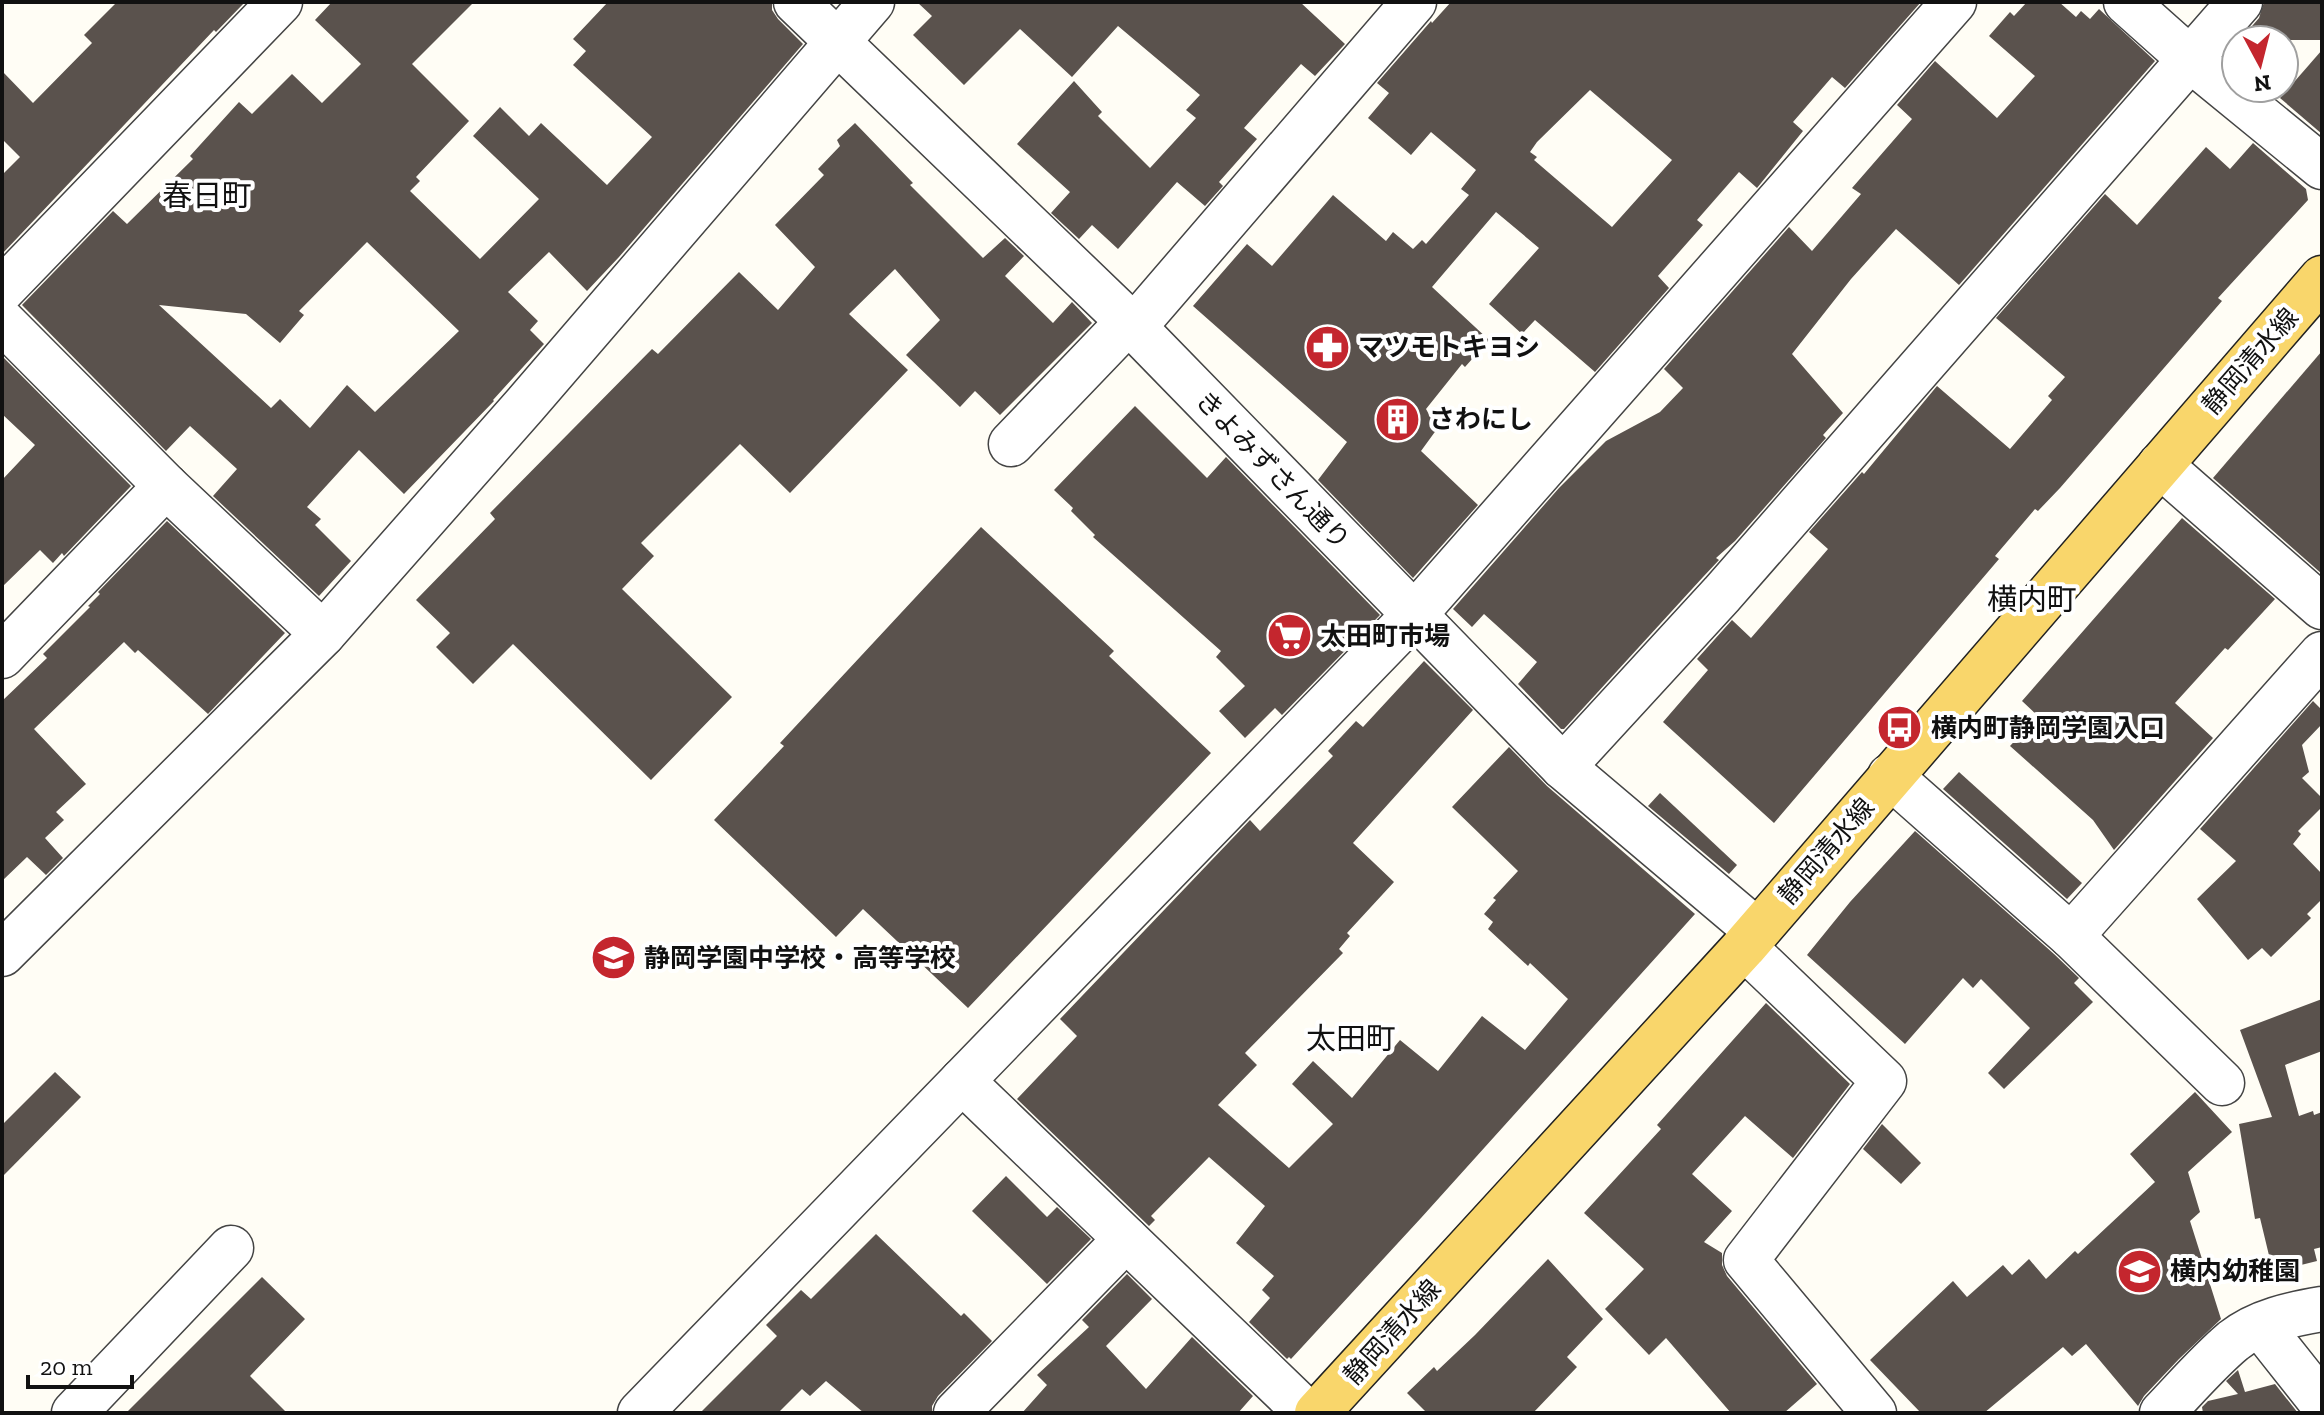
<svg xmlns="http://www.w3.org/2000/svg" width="2324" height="1415" viewBox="0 0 2324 1415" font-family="'Zilla Slab','Noto Sans JP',serif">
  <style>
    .building { fill: #5a524d; fill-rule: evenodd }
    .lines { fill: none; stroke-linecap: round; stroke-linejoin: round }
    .minor-casing { stroke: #444; stroke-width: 47 }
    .major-casing { stroke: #222; stroke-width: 47 }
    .minor { stroke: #fff; stroke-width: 44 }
    .major { stroke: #f9d66b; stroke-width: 44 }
    .labels { text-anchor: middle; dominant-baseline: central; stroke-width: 8; stroke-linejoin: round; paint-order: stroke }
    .poi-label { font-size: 26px; font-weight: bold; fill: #111; stroke: #fff; text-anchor: start }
    .street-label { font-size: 26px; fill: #111; stroke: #fff }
    .quarter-label { font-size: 30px; fill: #111; stroke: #fff }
  </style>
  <rect width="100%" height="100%" fill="#fffdf5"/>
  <!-- building -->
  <g class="building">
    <polygon points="117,2 245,2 216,32 214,30 2,254 2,175 20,157 2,139 2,71 33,103 92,43 84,35"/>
    <path d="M 332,2 L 474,2 L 412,64 L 469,121 L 416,177 L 420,181 L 410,191 L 480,259 L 539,199 L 473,136 L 500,107 L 529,136 L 541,123 L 607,185 L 652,137 L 573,65 L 586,51 L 573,39 L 608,2 L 772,2 L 772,10 L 778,19 L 803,44 L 619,257 L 587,291 L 549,252 L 508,292 L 538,321 L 530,330 L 544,344 L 493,400 L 494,401 L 404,494 L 359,450 L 307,507 L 321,519 L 315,525 L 351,561 L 319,596 L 213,496 L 237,469 L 190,426 L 166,451 L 22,305 L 113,211 L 127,224 L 193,159 L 190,156 L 239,102 L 252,114 L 292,74 L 322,103 L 361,64 L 315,20 ZM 367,242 L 459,331 L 375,412 L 347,385 L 310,428 L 280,399 L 271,408 L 159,305 L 246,314 L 280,343 L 304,315 L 299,311 Z"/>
    <polygon points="917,2 1300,2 1345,44 1315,76 1301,64 1244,128 1257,139 1219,182 1223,186 1205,206 1177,182 1118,249 1092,225 1079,239 1051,213 1070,192 1017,144 1074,81 1102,112 1098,116 1150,168 1196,118 1186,110 1200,95 1118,26 1072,77 1020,29 964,85 913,35 932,16"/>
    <path d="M 1451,2 L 1921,2 L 1845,88 L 1832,77 L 1793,122 L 1803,131 L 1757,188 L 1739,172 L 1697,220 L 1703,225 L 1658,276 L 1669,288 L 1595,372 L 1535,320 L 1522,334 L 1489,304 L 1539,248 L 1496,212 L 1432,287 L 1489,340 L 1465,367 L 1462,364 L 1426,409 L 1437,429 L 1421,451 L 1478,505 L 1413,578 L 1318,480 L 1347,442 L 1193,306 L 1247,244 L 1272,266 L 1333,195 L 1386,241 L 1393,232 L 1413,249 L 1422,240 L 1426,244 L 1469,195 L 1461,189 L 1476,170 L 1431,132 L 1411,155 L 1368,118 L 1389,93 L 1377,83 L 1431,21 L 1432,23 ZM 1590,90 L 1672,160 L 1612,227 L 1534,160 L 1537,157 L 1530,152 L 1537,142 Z"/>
    <polygon points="2027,2 2059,2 2076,17 2081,11 2090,19 2099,9 2155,61 1959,285 1896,229 1851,279 1792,354 1843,413 1823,435 1826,438 1735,541 1716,558 1719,560 1703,577 1564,729 1561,729 1518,684 1537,662 1484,614 1472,627 1453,609 1559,488 1606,441 1660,412 1683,388 1664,369 1789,227 1812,251 1861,194 1852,188 1912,119 1897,105 1935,61 1997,118 2035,76 1989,36 2010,12 2014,16"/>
    <polygon points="2264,2 2322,2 2322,40 2240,40 2259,18"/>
    <polygon points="2322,50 2322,134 2280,98"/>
    <polygon points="855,123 913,183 910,185 983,258 1005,238 1024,256 1005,276 1053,323 1072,302 1092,323 1000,415 975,391 960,407 906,355 940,320 895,269 849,314 908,370 790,493 740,444 641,543 654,556 622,589 732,697 651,780 513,644 473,684 436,647 450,633 416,600 495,519 490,513 652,349 658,354 739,272 778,310 815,267 775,225 824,175 818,169 840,146 837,140"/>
    <polygon points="2253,143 2306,189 2308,200 2218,298 2222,301 2060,488 2038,511 2035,509 1995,556 1999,559 1774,823 1663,722 1708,670 1697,659 1732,620 1751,638 1828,549 1809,532 1862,472 1864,474 1937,386 2010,449 2052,400 2048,396 2065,377 1996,318 2105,194 2137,225 2206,147 2230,169"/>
    <polygon points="2322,351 2322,574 2213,478"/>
    <polygon points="2,356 131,486 64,556 62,553 53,563 40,550 2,587 2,480 35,445 2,414"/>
    <polygon points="1135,406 1207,478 1226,457 1380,615 1282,715 1275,708 1245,738 1219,711 1245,686 1216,657 1221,651 1093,537 1095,535 1071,511 1073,508 1054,490"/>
    <polygon points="2182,518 2275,599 2228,650 2225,648 2175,703 2213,738 2114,850 2093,820 2010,746 2038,716 2022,701"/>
    <polygon points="167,521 285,633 208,714 138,650 135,653 124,642 34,729 86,784 56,812 64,820 45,838 63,858 46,875 27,857 2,881 2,701 47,658 43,654 90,607 88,606 100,594 98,592"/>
    <polygon points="981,527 1114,651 1109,656 1211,753 968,1008 863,909 836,937 714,820 784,746 780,743"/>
    <polygon points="1424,661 1473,710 1353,843 1394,882 1347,933 1350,936 1339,949 1343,953 1245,1053 1257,1065 1218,1105 1289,1168 1333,1124 1292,1084 1313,1061 1352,1098 1400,1040 1438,1071 1482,1016 1525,1050 1568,999 1530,963 1528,966 1488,929 1493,922 1484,914 1496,900 1493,898 1518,871 1452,807 1509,747 1547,786 1695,914 1421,1218 1291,1359 1289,1357 1287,1359 1249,1322 1270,1298 1262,1290 1274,1276 1236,1243 1265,1206 1209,1157 1151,1216 1155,1220 1149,1226 1017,1099 1077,1036 1060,1019 1250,820 1260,831 1333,756 1328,751 1356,721 1363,727"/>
    <polygon points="2313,701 2322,710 2322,724 2302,745 2309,772 2302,778 2322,798 2322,807 2298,831 2301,834 2293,844 2322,874 2322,899 2307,914 2311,918 2271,957 2262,948 2248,960 2197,899 2236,861 2200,829"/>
    <polygon points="1959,772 2082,883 2067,899 1943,789"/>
    <polygon points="1660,793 1737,865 1729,874 1648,806"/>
    <polygon points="1915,831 2054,954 2079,978 2074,983 2093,1002 2004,1089 1988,1073 2030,1028 1981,979 1973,988 1963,978 1905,1044 1807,955 1850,902"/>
    <polygon points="2322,999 2322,1051 2285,1065 2299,1116 2313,1111 2314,1115 2322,1112 2322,1247 2314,1249 2317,1261 2273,1272 2260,1218 2255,1219 2239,1124 2272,1117 2240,1030"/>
    <polygon points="1766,1003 1850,1084 1793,1158 1745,1116 1692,1174 1732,1211 1704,1242 1722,1253 1722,1265 1727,1276 1817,1384 1784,1413 1731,1413 1666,1338 1649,1355 1605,1309 1644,1269 1584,1213 1661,1129 1657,1125"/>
    <polygon points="55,1072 81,1097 2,1177 2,1125"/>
    <polygon points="2195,1092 2232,1132 2188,1172 2200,1212 2190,1221 2221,1319 2179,1359 2144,1396 2138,1406 2086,1344 2072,1356 2063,1347 1984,1413 1921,1413 1870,1360 1953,1281 1967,1297 2003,1265 2012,1275 2029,1259 2046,1279 2075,1251 2078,1254 2155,1182 2130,1154"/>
    <polygon points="1882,1124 1921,1163 1901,1184 1863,1149"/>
    <polygon points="1006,1176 1047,1217 1057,1207 1091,1239 1047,1284 972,1211"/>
    <polygon points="876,1234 961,1316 964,1313 992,1341 938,1396 932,1406 932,1413 864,1413 826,1381 810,1396 802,1389 778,1413 700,1413 777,1336 766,1325 801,1290 811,1299"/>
    <polygon points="1548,1259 1603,1319 1567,1357 1577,1367 1533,1413 1427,1413 1407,1393 1434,1367 1437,1371 1475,1335"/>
    <polygon points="1127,1274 1152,1299 1106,1346 1146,1389 1192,1337 1253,1396 1238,1413 1022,1413 1047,1385 1037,1375 1089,1327 1082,1320"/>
    <polygon points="262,1277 305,1319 250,1376 287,1413 126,1413"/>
    <polygon points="2238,1370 2245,1392 2275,1384 2298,1413 2203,1413 2202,1407 2208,1401 2238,1394 2226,1381"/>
  </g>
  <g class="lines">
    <defs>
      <g id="minor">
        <polyline points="796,2 1134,327 1563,767 1757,931"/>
        <polyline points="2126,2 2191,60 2322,167"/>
        <polyline points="2,290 280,2"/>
        <polyline points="2,321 166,486 323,634"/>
        <polyline points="1134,327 1414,2"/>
        <polyline points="1011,444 1128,322"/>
        <polyline points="2160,465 2322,607"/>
        <polyline points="2,656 166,486"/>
        <polyline points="1563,767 1722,594 2240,2"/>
        <polyline points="1890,776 2071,936 2222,1083"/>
        <polyline points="2071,936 2322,654"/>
        <polyline points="1744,947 1884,1081 1746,1260 1874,1413"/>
        <polyline points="2,954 323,634 525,405 872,2"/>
        <polyline points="962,1081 1307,1413"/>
        <polyline points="2261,1326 2322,1403"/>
        <polyline points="74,1413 231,1248"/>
        <polyline points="640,1413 1414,615 1954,2"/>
        <polyline points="956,1413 1126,1239"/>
        <path d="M 2162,1413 C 2185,1389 2208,1362 2233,1341 C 2258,1321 2292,1314 2322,1309"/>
      </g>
      <polyline id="major" points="1317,1413 1744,947 2322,278"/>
    </defs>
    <!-- minor casing -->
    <use href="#minor" class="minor-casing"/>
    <!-- major casing -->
    <use href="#major" class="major-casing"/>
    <!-- minor -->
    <use href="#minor" class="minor"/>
    <!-- major -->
    <use href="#major" class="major"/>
  </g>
  <!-- icons -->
  <defs>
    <symbol id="pharmacy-disc" viewBox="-11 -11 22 22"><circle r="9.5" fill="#c4262e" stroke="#fff"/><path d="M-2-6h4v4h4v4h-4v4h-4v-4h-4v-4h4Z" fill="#fff"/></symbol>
    <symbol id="building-disc" viewBox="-11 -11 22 22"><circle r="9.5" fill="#c4262e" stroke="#fff"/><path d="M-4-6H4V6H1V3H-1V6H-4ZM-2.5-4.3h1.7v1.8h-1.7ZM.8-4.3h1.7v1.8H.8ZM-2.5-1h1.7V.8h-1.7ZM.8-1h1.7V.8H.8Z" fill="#fff"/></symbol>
    <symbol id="supermarket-disc" viewBox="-11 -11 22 22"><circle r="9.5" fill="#c4262e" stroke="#fff"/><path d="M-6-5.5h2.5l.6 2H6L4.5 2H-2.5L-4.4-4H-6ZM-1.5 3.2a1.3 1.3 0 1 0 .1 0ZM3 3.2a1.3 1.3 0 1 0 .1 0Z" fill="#fff"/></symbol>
    <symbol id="bus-disc" viewBox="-11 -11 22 22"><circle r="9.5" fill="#c4262e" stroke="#fff"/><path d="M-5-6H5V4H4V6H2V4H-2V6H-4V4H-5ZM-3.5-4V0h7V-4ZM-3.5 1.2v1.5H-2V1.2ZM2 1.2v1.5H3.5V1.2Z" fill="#fff"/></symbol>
    <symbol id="school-disc" viewBox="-11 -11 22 22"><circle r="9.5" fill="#c4262e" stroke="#fff"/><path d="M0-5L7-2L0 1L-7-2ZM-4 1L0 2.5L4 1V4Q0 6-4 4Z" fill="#fff"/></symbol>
  </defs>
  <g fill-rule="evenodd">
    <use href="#pharmacy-disc" x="1302" y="322" width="51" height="51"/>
    <use href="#building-disc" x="1372" y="394" width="51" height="51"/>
    <use href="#supermarket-disc" x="1264" y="610" width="51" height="51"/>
    <use href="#bus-disc" x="1874" y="702" width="51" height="51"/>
    <use href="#school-disc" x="588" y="932" width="51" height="51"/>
    <use href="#school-disc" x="2114" y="1246" width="51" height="51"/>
  </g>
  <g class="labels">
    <!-- poi labels -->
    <g class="poi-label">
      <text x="1358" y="347">マツモトキヨシ</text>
      <text x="1429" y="419">さわにし</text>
      <text x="1320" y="636">太田町市場</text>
      <text x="1931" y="728">横内町静岡学園入口</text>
      <text x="644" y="958">静岡学園中学校・高等学校</text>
      <text x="2170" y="1271">横内幼稚園</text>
    </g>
    <!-- street labels -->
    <g class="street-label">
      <text transform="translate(2250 361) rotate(-49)">静岡清水線</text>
      <text transform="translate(1273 470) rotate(46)">きよみずさん通り</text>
      <text transform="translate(1826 851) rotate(-49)">静岡清水線</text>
      <text transform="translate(1392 1332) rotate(-48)">静岡清水線</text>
    </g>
    <!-- quarter labels -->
    <g class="quarter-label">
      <text x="207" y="196">春日町</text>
      <text x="2032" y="600">横内町</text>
      <text x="1351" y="1039">太田町</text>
    </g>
  </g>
  <!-- border -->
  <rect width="2324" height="1415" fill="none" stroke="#111111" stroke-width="8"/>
  <!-- north arrow -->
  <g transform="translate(2260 64) rotate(173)"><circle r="38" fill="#ffffff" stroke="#a0a0a0" stroke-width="2"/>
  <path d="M0-6L14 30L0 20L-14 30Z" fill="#c4262e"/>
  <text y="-12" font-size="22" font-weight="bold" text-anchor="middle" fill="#111111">N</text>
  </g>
  <!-- scale -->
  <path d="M28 1375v12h104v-12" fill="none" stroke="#111111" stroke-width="4"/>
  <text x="40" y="1375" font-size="24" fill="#111111" stroke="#ffffff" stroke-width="6" paint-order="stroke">20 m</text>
</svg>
